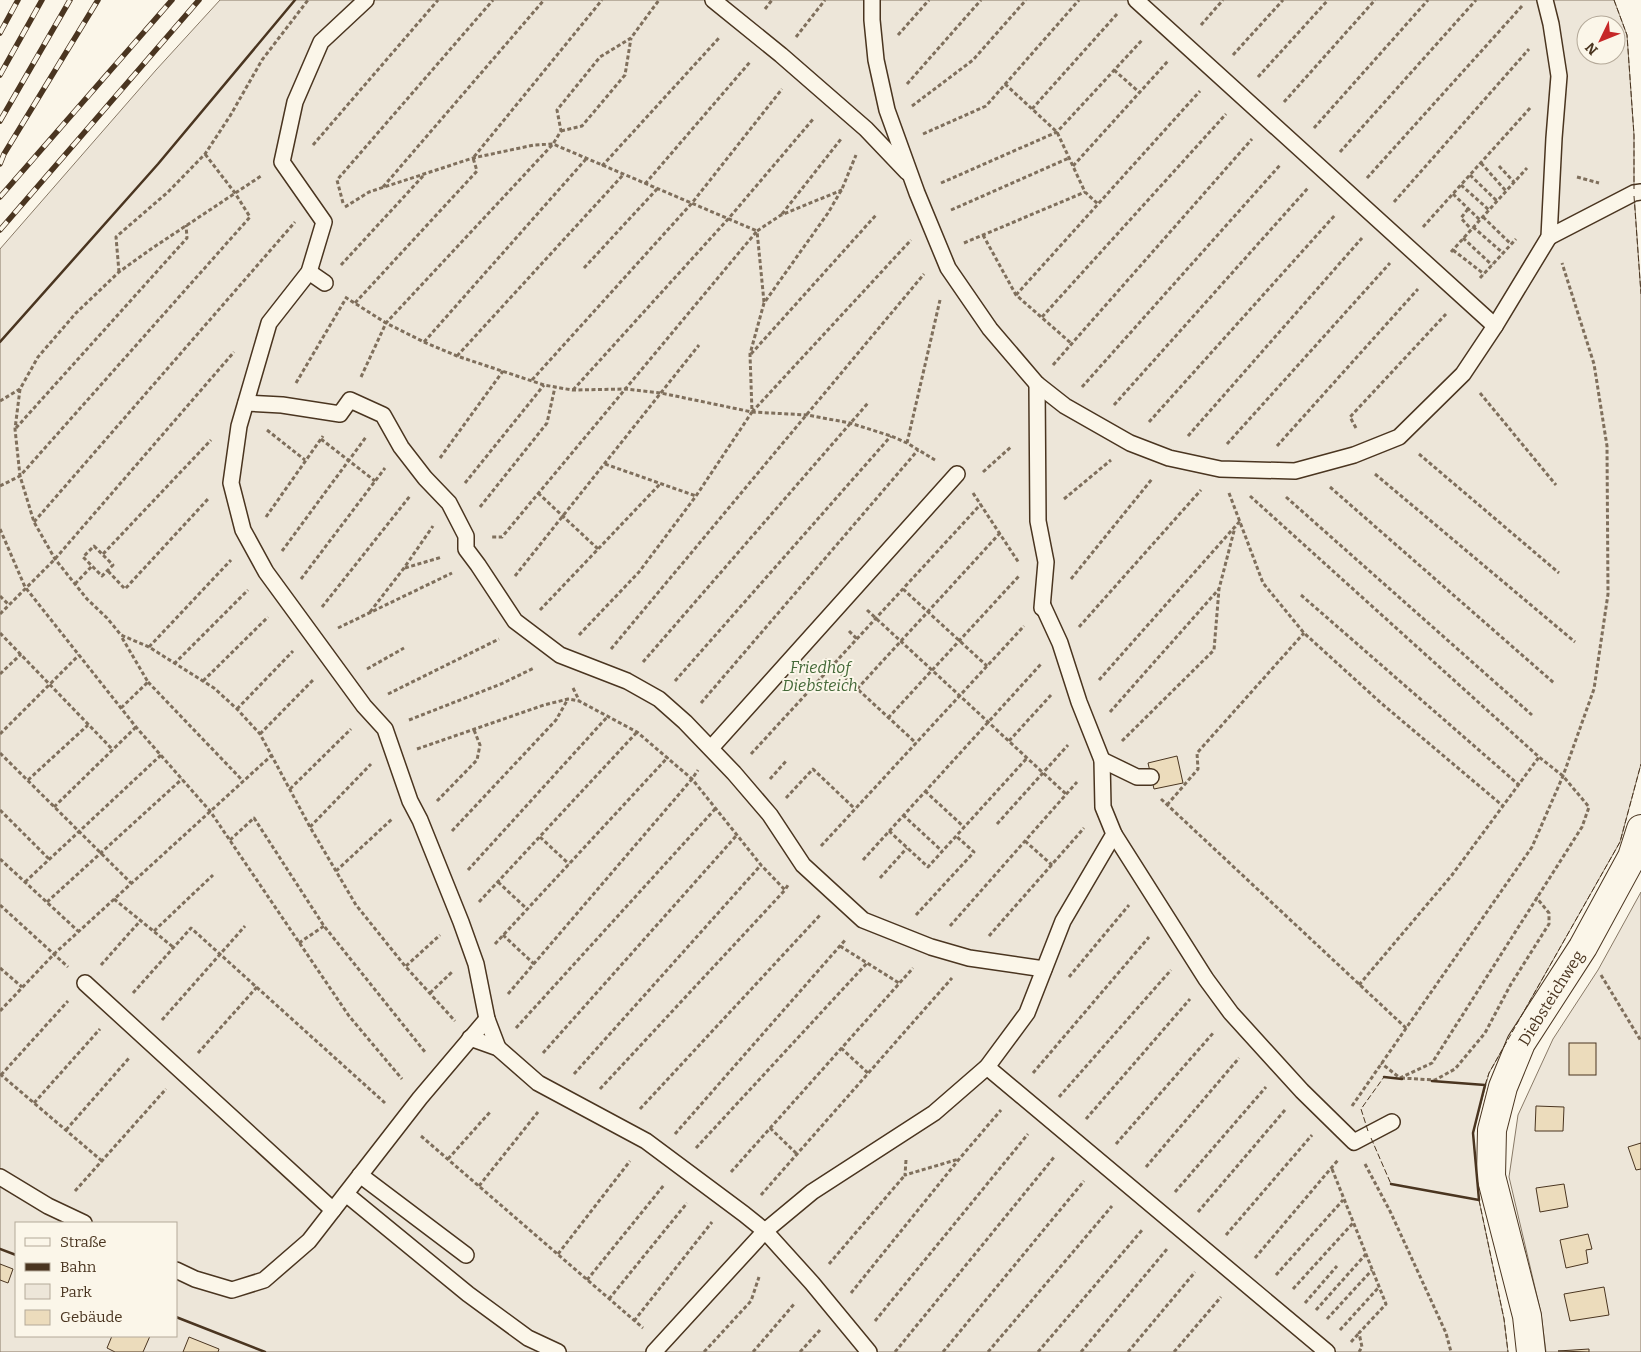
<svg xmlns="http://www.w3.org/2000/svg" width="1641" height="1352" viewBox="0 0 1641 1352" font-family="Bitter,serif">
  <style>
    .green { fill: #ede6d9; stroke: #887966; fill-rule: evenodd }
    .building { fill: #ecdcbc; stroke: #4a3520 }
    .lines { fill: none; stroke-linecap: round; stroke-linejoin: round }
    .service-casing { stroke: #4a3520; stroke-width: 18 }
    .minor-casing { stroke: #4a3520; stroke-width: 30 }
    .path { stroke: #7f6f5c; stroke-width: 3; stroke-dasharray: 4 2.5; stroke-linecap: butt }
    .service { stroke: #fbf6e9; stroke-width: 15 }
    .minor { stroke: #fbf6e9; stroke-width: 28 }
    .rail-casing { stroke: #4a3520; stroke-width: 5.5 }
    .rail { stroke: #fbf6e9; stroke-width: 4; stroke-dasharray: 11; stroke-linecap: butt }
    .fence { stroke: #4a3520; stroke-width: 1; stroke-dasharray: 6 2.5; stroke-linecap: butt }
    .wall { stroke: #4a3520; stroke-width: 2.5 }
    .labels { text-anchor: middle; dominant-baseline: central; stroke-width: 4; stroke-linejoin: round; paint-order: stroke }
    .park-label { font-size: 16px; font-style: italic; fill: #436837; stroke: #fbf6e9 }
    .street-label { font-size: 16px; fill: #4a3520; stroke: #fbf6e9 }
  </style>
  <rect width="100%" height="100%" fill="#fbf6e9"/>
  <!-- green -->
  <g class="green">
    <path d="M 220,0 L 1614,0 L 1627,35 L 1634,135 L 1634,193 L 1641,294 L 1641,764 L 1620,842 L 1489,1073 L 1473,1133 L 1479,1200 L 1504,1319 L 1508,1352 L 0,1352 L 0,249 L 156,70 ZM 1586,25 L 1616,25 L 1616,55 L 1586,55 ZM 16,1223 L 176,1223 L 176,1336 L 16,1336 Z"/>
    <polygon points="1641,892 1641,1352 1546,1352 1541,1313 1509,1177 1518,1115 1553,1039 1598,970"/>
  </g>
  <!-- building -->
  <g class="building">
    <polygon points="1177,756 1183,783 1154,789 1148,763"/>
    <rect x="1569" y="1043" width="27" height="32"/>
    <polygon points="1536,1106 1564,1107 1563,1131 1535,1131"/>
    <polygon points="1641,1143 1641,1169 1636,1170 1628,1147"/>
    <polygon points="1564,1184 1568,1207 1540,1212 1536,1188"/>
    <polygon points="1588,1234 1592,1249 1586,1250 1588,1263 1566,1268 1560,1240"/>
    <polygon points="0,1264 13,1269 8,1283 0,1280"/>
    <polygon points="1604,1287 1609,1315 1570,1321 1564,1294"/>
    <polygon points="112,1336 150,1336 143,1352 115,1352 107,1348"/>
    <polygon points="189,1337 219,1349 218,1352 183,1352"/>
    <polygon points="1589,1349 1589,1352 1558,1351"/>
  </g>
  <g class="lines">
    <defs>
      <g id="service">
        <polyline points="366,0 321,42 295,102 282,162 324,222 309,272 269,323 239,426 231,483 243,530 266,572 364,706 385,729 410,801 420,820 461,922 476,964 487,1019 498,1048"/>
        <polyline points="713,0 781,55 866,129 907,172"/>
        <polyline points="872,0 872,20 876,60 887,110 917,193 948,268 990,329 1037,384 1065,406 1130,443 1169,458 1220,469 1295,471 1354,455 1399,437 1463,374 1495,326 1549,237 1554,138 1559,76 1551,24 1545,0"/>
        <polyline points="1136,0 1495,326"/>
        <polyline points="1549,237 1634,193 1641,192"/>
        <polyline points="309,272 325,283"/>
        <polyline points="1037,384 1038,521 1046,562 1042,608"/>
        <polyline points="246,403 282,405 340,414 350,400 383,415 401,447 425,478 449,503 466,536 466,549 478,565 515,621 560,655 627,681 659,699 685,722 734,773 770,815 803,865 863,920 931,947 969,958 1044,969"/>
        <polyline points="711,748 957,474"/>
        <polyline points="1102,760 1137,777 1151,777"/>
        <polyline points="1114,834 1206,979 1231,1013 1302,1091 1354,1142 1392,1122"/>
        <polyline points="85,983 333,1210"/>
        <polyline points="470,1038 498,1048 538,1083 646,1141 744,1214 765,1231 812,1283 869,1352"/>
        <polyline points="987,1067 1327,1352"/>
        <polyline points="360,1175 466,1255"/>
        <polyline points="0,1177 48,1206 84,1223"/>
        <polyline points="346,1194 468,1294 528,1338 558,1352"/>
        <polyline points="176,1270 195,1279 232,1290 264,1280 309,1241 420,1098 487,1019"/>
        <polyline points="654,1352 765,1231 812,1192 934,1113 987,1067 1027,1013 1063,921 1114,834 1103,807 1102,760 1079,702 1060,643 1043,606"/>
      </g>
      <polyline id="minor" points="1531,1352 1527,1316 1491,1176 1492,1130 1503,1087 1521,1043 1583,947 1632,857 1641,829"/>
    </defs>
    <!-- service casing -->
    <use href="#service" class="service-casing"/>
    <!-- minor casing -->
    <use href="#minor" class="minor-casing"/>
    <!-- path -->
    <g class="path">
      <polyline points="765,9 772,0"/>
      <polyline points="1201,25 1223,0"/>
      <polyline points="898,35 929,0"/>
      <polyline points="796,37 825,0"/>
      <polyline points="1233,55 1283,0"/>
      <polyline points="1114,70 1139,92"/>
      <polyline points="1258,77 1328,0"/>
      <polyline points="907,84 981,0"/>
      <polyline points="1005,84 1057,132 1085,192 1098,204"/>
      <polyline points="1284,102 1375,0"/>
      <polyline points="912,106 973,60 1026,0"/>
      <polyline points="1032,109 1117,14"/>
      <polyline points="1314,128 1428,0"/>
      <polyline points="561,131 582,126 625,75 631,38"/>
      <polyline points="923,134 986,106 1079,0"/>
      <polyline points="313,145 438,0"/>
      <polyline points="1340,152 1476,0"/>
      <polyline points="1481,163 1506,191"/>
      <polyline points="602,166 719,38"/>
      <polyline points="1073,166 1168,61"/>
      <polyline points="1499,166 1514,182"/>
      <polyline points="1470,175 1497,201"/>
      <polyline points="1577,177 1599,183"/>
      <polyline points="1367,178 1522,6"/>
      <polyline points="941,183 1057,132 1143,39"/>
      <polyline points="645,184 750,62"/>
      <polyline points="1461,185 1489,210"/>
      <polyline points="383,187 544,0"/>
      <polyline points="1453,194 1480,220"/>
      <polyline points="1394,202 1529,49"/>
      <polyline points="343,203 337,180 493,0"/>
      <polyline points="345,207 369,192 473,158 534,145 553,144 757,231 502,537 490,537"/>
      <polyline points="1468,209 1461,218 1471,229"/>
      <polyline points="951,210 1069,158"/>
      <polyline points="782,214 841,139"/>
      <polyline points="1483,217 1511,244"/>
      <polyline points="1423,227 1531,107"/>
      <polyline points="1473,227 1503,253"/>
      <polyline points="983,235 1016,295 1072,344"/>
      <polyline points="1463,238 1492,265"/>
      <polyline points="964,243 1085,192"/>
      <polyline points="1453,250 1484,274"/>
      <polyline points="1451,252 1527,168"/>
      <polyline points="341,265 424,175"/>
      <polyline points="584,268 657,189"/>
      <polyline points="119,272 116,237 168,192 205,154 230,116 262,60 308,0"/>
      <polyline points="1480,278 1516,239"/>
      <polyline points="1016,295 1200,91"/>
      <polyline points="345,297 386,323 424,342 457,356 544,385 572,390 625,389 661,393 752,412 807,415 850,423 891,436 907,443 935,460"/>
      <polyline points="764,302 757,231 781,215 842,190"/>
      <polyline points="355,303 477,171 473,158 602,0"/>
      <polyline points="1042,317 1226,114"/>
      <polyline points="424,342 586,159"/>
      <polyline points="751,354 876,215"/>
      <polyline points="457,356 623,175"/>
      <polyline points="1053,365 1252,139"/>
      <polyline points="361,377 386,323 553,144 561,131 557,110 600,57 631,38 659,0"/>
      <polyline points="532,380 692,203 782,89"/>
      <polyline points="296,383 345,300"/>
      <polyline points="1082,387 1281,164"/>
      <polyline points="20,389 15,429 20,476 34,522 55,559 87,599 107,618 121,635 149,647 214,688 237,709 260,734 310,827 356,905 405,966 455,1021"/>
      <polyline points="573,390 729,218 814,118"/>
      <polyline points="1480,393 1556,485"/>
      <polyline points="0,401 20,389 38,357 76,313 119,272 151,249 261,176"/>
      <polyline points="1114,405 1308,188"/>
      <polyline points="752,412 911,240"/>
      <polyline points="1149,422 1335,215"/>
      <polyline points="16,428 187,238 186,225"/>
      <polyline points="1356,428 1350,417 1446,314"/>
      <polyline points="267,430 305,460"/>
      <polyline points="1188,436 1362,238"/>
      <polyline points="321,439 375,481"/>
      <polyline points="907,443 940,300"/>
      <polyline points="1227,444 1390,263"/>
      <polyline points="1277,446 1418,289"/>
      <polyline points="1419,454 1559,573"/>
      <polyline points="440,458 503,371"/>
      <polyline points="605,464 696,496"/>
      <polyline points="983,472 1012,446"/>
      <polyline points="1375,474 1575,642"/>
      <polyline points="465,483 544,385"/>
      <polyline points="0,486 20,476 250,217 235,193 205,154"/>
      <polyline points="1330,487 1554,683"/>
      <polyline points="538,493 598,549"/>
      <polyline points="973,493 1019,563"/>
      <polyline points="1229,493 1263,583 1304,633 1381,703 1503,806"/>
      <polyline points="1250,496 1539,757 1563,776 1589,807 1582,827 1432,1063 1400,1078 1381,1063"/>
      <polyline points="1286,497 1532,715"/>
      <polyline points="1064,499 1111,460"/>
      <polyline points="480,507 547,423 555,387"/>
      <polyline points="266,517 323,436"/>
      <polyline points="34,522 295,222"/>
      <polyline points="0,529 25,587 136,727 210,811 349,1016 402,1079"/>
      <polygon points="94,546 113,565 102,576 83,557"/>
      <polyline points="282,551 366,437"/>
      <polyline points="103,554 211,440"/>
      <polyline points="405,568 442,557"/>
      <polyline points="108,571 125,589 208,499"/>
      <polyline points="515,576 699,345"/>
      <polyline points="301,579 385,468"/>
      <polyline points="1071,579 1152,479"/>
      <polyline points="75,584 92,566"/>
      <polyline points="903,589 987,666"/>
      <polyline points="1301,595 1519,785"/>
      <polyline points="0,596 9,605"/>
      <polyline points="322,607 410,496"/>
      <polyline points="540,610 660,484"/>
      <polyline points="867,610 1066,794"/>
      <polyline points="370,612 404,568 433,526"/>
      <polyline points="0,614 55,559 234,352"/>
      <polyline points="1079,627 1201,490"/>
      <polyline points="338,628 452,573"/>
      <polyline points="849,631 857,639"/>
      <polyline points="0,633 113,750"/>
      <polyline points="579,635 639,572 696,496 752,412 750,354 764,303 828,213 842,189 856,155"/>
      <polyline points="149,647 231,560"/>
      <polyline points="611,649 924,274"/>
      <polyline points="825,659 916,743"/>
      <polyline points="643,662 868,403"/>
      <polyline points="174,664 248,590"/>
      <polyline points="367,669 404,648"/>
      <polyline points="0,674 21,654"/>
      <polyline points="1099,680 1240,521"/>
      <polyline points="203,681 268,617"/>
      <polyline points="675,681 891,436"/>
      <polyline points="148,682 243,781"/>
      <polyline points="573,688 579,700"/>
      <polyline points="857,689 1000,533"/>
      <polyline points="388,694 499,639"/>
      <polyline points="701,703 918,450"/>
      <polyline points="121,708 148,682 121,636"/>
      <polyline points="237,709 293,651"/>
      <polyline points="1110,712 1219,589"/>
      <polyline points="888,718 1019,576"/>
      <polyline points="409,720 501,684 534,668"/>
      <polyline points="0,734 79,655"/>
      <polyline points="260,734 314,679"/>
      <polyline points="1009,741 1051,695"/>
      <polyline points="1122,741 1214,650 1219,589 1235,527"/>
      <polyline points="417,749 544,705 568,699 579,701 637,732 692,779 761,865 785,890 788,885"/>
      <polyline points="0,753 131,883"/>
      <polyline points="751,754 981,504"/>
      <polyline points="770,779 787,760"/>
      <polyline points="28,780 88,725"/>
      <polyline points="290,789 351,729"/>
      <polyline points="925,791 964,827"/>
      <polyline points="786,798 813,769 855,809"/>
      <polyline points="1161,799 1406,1028"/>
      <polyline points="437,801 477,760 480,745 474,730"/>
      <polyline points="1167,805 1198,769 1197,753 1304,633"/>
      <polyline points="54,807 136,727"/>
      <polyline points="0,810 49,859"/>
      <polyline points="903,815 942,851"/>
      <polyline points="997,824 1068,745"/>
      <polyline points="310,827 371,764"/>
      <polyline points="452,831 556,720 568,699"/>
      <polyline points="889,831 928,867 1027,758"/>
      <polyline points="540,837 569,864"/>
      <polyline points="230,840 254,818 324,926 425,1052"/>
      <polyline points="1025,841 1052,865"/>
      <polyline points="821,846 1024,626"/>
      <polyline points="0,859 78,931"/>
      <polyline points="863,860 1041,664"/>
      <polyline points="468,870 608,716"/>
      <polyline points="336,871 392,819"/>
      <polyline points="880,878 907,848"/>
      <polyline points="25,882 161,755"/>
      <polyline points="498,882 527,909"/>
      <polyline points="114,899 173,947"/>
      <polyline points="47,902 182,779"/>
      <polyline points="479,902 637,732"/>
      <polyline points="0,905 68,967"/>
      <polyline points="916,915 974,852 956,836"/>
      <polyline points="950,926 1077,782"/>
      <polyline points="154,931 213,875"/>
      <polyline points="503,935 534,964"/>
      <polyline points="989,936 1084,828"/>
      <polyline points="299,943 324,926"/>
      <polyline points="495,944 668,757"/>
      <polyline points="840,946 899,983"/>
      <polyline points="101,965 141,920"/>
      <polyline points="406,966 440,935"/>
      <polyline points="0,968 22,987"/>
      <polyline points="1601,975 1641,1041"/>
      <polyline points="1069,977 1129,905"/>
      <polyline points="1359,985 1452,875 1539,757"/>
      <polyline points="133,993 191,928 385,1103"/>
      <polyline points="430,993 452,972"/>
      <polyline points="508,994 692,779 698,770"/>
      <polyline points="0,1011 54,954 272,755"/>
      <polyline points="162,1020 245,926"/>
      <polyline points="516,1028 716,808"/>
      <polyline points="841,1048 868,1073"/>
      <polyline points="198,1053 257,987"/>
      <polyline points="543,1053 737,835"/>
      <polyline points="1033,1073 1149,937"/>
      <polyline points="0,1074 102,1161"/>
      <polyline points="574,1074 761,865"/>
      <polyline points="1,1075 68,1001"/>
      <polyline points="1401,1078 1435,1080 1455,1069 1485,1033 1511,984 1549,924 1549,913 1536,897"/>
      <polyline points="600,1089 785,890"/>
      <polyline points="1059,1097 1171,970"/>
      <polyline points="34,1103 100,1029"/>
      <polyline points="1352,1106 1532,847 1563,776 1594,689 1608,594 1607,446 1594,364 1562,263"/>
      <polyline points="640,1109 821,914"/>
      <polyline points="1086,1119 1190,999"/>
      <polyline points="770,1128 797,1154"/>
      <polyline points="66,1130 130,1057"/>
      <polyline points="675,1134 846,939"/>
      <polyline points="421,1136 643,1328"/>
      <polyline points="1116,1144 1214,1032"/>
      <polyline points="696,1148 867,963"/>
      <polyline points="448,1159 490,1112"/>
      <polyline points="906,1160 905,1175 959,1159"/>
      <polyline points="1365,1164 1390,1211 1446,1333 1451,1352"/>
      <polyline points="1146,1167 1239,1058"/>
      <polyline points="1332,1169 1386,1304 1359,1333 1362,1347 1359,1352"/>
      <polyline points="731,1172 913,968"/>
      <polyline points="479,1186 538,1112"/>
      <polyline points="75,1191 166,1089"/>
      <polyline points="1175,1192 1266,1087"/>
      <polyline points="761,1195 952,978"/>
      <polyline points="1198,1212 1285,1110"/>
      <polyline points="1226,1235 1312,1135"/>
      <polyline points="558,1254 630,1161"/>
      <polyline points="1255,1258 1338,1160"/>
      <polyline points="829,1264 905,1175"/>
      <polyline points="1276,1275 1343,1200"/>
      <polyline points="587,1280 664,1185"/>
      <polyline points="1293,1289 1353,1223"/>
      <polyline points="851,1293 960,1158 1001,1110"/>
      <polyline points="609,1299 687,1203"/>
      <polyline points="1305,1303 1337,1266"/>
      <polyline points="1316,1310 1366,1254"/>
      <polyline points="1327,1319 1372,1270"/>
      <polyline points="634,1321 712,1222"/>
      <polyline points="875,1321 1028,1134"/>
      <polyline points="1340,1330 1379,1287"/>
      <polyline points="1351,1342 1359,1333"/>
      <polyline points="704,1352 751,1301 759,1277"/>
      <polyline points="753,1352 795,1303"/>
      <polyline points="800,1352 820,1330"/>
      <polyline points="895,1352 1055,1156"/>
      <polyline points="943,1352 1084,1181"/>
      <polyline points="988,1352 1112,1206"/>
      <polyline points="1038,1352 1143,1229"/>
      <polyline points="1081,1352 1167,1249"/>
      <polyline points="1128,1352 1195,1272"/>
      <polyline points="1174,1352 1221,1297"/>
    </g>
    <!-- service -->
    <use href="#service" class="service"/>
    <!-- minor -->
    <use href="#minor" class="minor"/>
    <defs>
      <g id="rail">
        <polyline points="0,33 18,0"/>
        <polyline points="0,75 42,0"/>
        <polyline points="0,121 70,0"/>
        <polyline points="0,164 4,154 98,0"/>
        <polyline points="0,197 172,0"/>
        <polyline points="0,230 199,0"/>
      </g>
    </defs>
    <!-- rail casing -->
    <use href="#rail" class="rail-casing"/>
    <!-- rail -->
    <use href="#rail" class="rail"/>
    <!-- fence -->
    <g class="fence">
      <polyline points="1614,0 1627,35 1634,135 1634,189"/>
      <polyline points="1634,196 1641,294"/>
      <polyline points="1485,1085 1489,1073 1620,842 1641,764"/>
      <polyline points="1368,1131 1361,1109 1384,1077"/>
      <polyline points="1371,1138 1391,1184"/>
      <polyline points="1479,1200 1504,1319 1508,1352"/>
    </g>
    <!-- wall -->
    <g class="wall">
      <polyline points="0,342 158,164 295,0"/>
      <polyline points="1384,1077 1402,1079"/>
      <polyline points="1391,1184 1479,1200 1473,1133 1485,1085 1432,1081"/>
      <polyline points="0,1249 16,1255"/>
      <polyline points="176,1317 265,1352"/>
    </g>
  </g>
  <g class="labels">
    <!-- park labels -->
    <g class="park-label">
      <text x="820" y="667">Friedhof<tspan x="820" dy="18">Diebsteich</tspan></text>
    </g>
    <!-- street labels -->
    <g class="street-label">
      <text transform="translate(1551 998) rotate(-58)">Diebsteichweg</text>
    </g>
  </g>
  <!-- legend -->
  <rect x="15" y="1222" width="162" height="115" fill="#fbf6e9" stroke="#b4a999"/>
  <rect x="25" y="1238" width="25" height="8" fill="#fbf6e9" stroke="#b4a999"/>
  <text x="60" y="1247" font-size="15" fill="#4a3520">Straße</text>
  <rect x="25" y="1263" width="25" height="8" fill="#4a3520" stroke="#b4a999"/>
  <text x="60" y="1272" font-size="15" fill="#4a3520">Bahn</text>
  <rect x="25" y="1284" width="25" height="15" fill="#ede6d9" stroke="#b4a999"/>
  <text x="60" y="1297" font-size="15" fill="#4a3520">Park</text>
  <rect x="25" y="1310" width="25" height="15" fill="#ecdcbc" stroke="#b4a999"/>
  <text x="60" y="1322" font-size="15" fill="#4a3520">Gebäude</text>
  <!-- north arrow -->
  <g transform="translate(1601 40) rotate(227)"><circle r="24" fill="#fbf6e9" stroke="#b4a999"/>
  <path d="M0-4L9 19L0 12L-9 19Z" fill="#c62828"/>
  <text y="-8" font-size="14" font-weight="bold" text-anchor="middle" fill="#4a3520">N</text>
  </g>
</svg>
